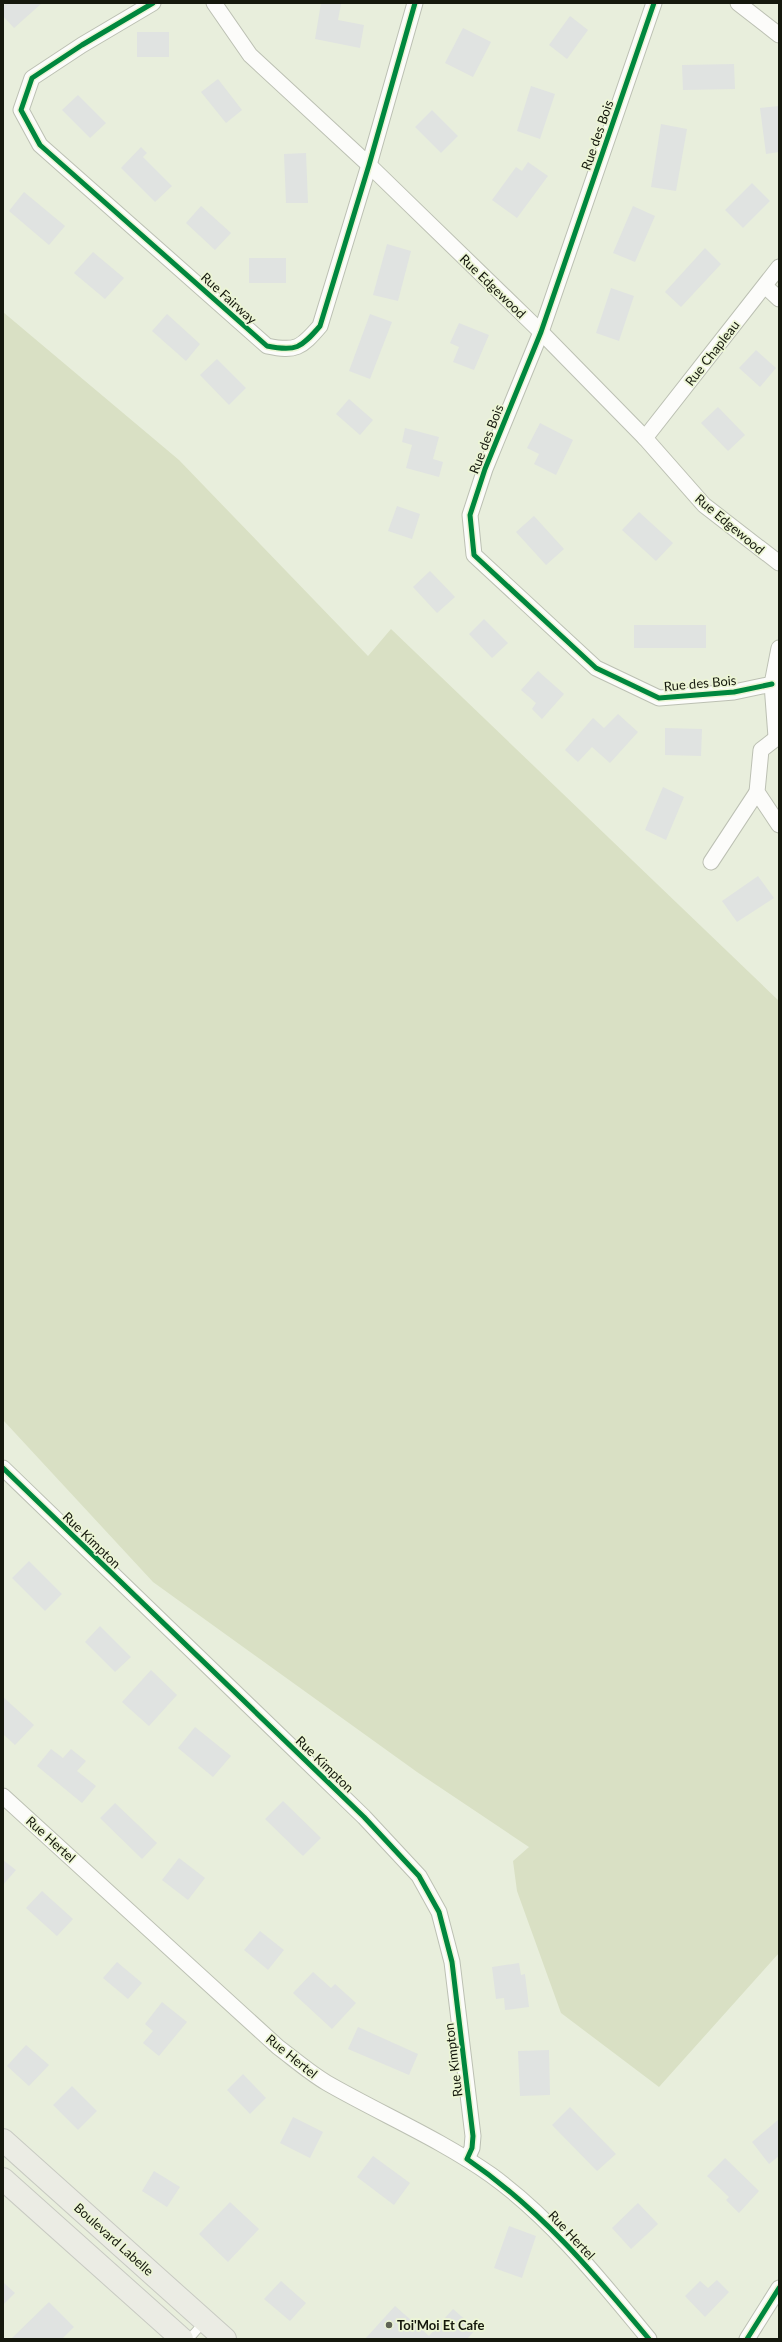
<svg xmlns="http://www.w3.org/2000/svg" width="782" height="2342" viewBox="0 0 782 2342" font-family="Lato,sans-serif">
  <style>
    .green { fill: #d9e0c4 }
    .building { fill: #e0e3e1 }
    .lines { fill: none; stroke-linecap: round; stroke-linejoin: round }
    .lane-casing { stroke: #bcc0b3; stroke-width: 10 }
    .street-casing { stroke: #bcc0b3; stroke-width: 17 }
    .primary-casing { stroke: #c8cac2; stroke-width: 24 }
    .lane { stroke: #fcfcfa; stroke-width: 8 }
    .street { stroke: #fcfcfa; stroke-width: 15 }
    .primary { stroke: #ebece4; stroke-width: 22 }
    .cycleway-casing { stroke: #ecf5d5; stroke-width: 8 }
    .cycleway { stroke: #00873e; stroke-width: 5 }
    .poi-dot { fill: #5f6355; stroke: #ecf5d5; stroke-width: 1.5 }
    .labels { text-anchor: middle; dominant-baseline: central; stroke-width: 3.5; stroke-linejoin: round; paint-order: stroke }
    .street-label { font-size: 13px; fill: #15180d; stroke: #ecf5d5 }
    .poi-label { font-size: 13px; font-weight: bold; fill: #15180d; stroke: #ecf5d5; text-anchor: start }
  </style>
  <rect width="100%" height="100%" fill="#e8eedc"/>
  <!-- green -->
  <polygon class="green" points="3,312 179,460 368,656 391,629 779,1001 779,1953 659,2087 561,2013 517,1891 513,1861 529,1847 417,1772 153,1582 3,1420"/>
  <!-- building -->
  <g class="building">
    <polygon points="7,3 42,3 14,28 3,16 3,6"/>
    <polygon points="321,3 341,4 338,20 364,25 360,48 315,39"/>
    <polygon points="570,16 588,30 567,59 549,45"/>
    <polygon points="463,28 491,42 473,77 445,63"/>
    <rect x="137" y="32" width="32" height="25"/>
    <polygon points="734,64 735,89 683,90 682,65"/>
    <polygon points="218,79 242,110 226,123 201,92"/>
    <polygon points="531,86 555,94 540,139 517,131"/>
    <polygon points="78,95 106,123 90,138 62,110"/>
    <polygon points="779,106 779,152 766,154 760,108"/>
    <polygon points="432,110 458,136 441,153 415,127"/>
    <polygon points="661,124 687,129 676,191 651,187"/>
    <polygon points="141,147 147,153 143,157 172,186 155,202 121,168"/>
    <polygon points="306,153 308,203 286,203 284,154"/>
    <polygon points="528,162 548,176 517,218 492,200 516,167 522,171"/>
    <polygon points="752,183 770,201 743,228 725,210"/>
    <polygon points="24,192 65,226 49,245 9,211"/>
    <polygon points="201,206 231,233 215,250 186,223"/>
    <polygon points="633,206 655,216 635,262 613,253"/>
    <polygon points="387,244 411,251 398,301 373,295"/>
    <polygon points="705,248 721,264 681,307 665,292"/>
    <polygon points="93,252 124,278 105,299 74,273"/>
    <rect x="249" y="258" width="37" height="25"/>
    <polygon points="611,288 634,296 619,341 596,333"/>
    <polygon points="167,314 200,344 186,361 152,331"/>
    <polygon points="370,314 392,322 370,379 349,371"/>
    <polygon points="459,323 489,335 474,370 453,362 459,347 450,343"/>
    <polygon points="756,350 776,368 760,387 739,368"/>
    <polygon points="217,359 246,388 229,405 200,375"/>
    <polygon points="349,399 373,420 360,435 336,414"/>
    <polygon points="718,407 745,435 728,451 701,423"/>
    <polygon points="540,423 573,440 556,475 534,464 539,454 527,448"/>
    <polygon points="405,428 439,437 433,459 443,462 439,477 406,468 412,445 402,442"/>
    <polygon points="397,506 420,514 412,539 388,531"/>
    <polygon points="639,512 673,543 656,561 622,530"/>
    <polygon points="534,516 564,549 546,565 516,532"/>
    <polygon points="430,571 455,597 437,613 413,587"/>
    <polygon points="484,619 508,643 492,658 469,634"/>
    <rect x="634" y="625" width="72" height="23"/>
    <polygon points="538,671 564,694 542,719 532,709 536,703 521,690"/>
    <polygon points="618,714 638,732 610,763 592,747 578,762 565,750 593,718 604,728"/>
    <polygon points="665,728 702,729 701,756 665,755"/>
    <polygon points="663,787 684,797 666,840 645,830"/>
    <polygon points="758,876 774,898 737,922 722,901"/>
    <polygon points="29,1561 62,1594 45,1611 12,1578"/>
    <polygon points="100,1626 131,1657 115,1672 85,1642"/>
    <polygon points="151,1670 177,1695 149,1726 122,1702"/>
    <polygon points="3,1697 34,1725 15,1745 3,1734"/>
    <polygon points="195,1727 231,1756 213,1777 178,1748"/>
    <polygon points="51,1749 63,1758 71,1749 86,1761 77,1771 96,1786 82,1803 37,1766"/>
    <polygon points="283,1801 321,1838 303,1856 265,1819"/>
    <polygon points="115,1803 157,1843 142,1859 100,1818"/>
    <polygon points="179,1858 205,1878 188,1900 162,1880"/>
    <polygon points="3,1860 16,1870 3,1885"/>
    <polygon points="42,1891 73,1919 57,1936 26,1908"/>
    <polygon points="260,1931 284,1950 268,1970 244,1950"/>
    <polygon points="117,1962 142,1983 128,1999 103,1978"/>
    <polygon points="519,1963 521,1975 525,1974 529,2007 505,2010 504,1998 496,1999 492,1967"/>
    <polygon points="313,1972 331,1988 335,1984 356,2003 332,2029 293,1993"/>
    <polygon points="162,2002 187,2022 159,2056 143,2043 153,2031 145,2024"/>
    <polygon points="358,2027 418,2054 409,2075 348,2049"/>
    <polygon points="26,2045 49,2065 29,2086 7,2066"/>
    <polygon points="549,2050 550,2095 520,2096 518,2051"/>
    <polygon points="243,2074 266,2098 250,2114 227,2090"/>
    <polygon points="72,2086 97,2111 78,2130 53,2105"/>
    <polygon points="570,2107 616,2154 597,2171 552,2125"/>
    <polygon points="293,2117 323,2132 310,2158 280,2143"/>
    <polygon points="779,2119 779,2156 769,2164 752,2142"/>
    <polygon points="373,2156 410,2183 394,2205 357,2177"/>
    <polygon points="725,2158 759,2191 739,2213 726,2200 729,2197 707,2176"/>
    <polygon points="154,2171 180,2187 167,2207 142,2191"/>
    <polygon points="230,2202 259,2229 228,2262 199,2234"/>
    <polygon points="638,2203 658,2224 631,2249 612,2228"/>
    <polygon points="509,2226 536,2236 522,2278 494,2268"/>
    <polygon points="717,2280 729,2292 705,2317 685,2296 700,2281 708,2288"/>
    <polygon points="281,2281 306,2303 290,2321 264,2299"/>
    <polygon points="3,2282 15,2293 3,2305"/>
    <polygon points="49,2302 74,2327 62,2339 11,2339"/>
    <polygon points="395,2306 429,2336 453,2309 476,2329 467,2339 365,2339"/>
  </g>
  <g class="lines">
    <defs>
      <polyline id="lane" points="189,2339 204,2322"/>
      <g id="street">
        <path d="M 153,3 L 82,45 L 32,78 L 21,110 L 40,145 L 267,346 C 296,352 301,348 320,326 L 369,165 L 415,3"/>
        <polyline points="214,3 250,55 369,165 541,332 645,438 704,505 779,563"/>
        <polyline points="654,3 541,332 485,469 470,515 474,555 596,668 659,698 734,692 772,684"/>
        <polyline points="738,3 779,35"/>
        <polyline points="765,286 779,299"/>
        <polyline points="645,438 779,267"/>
        <polyline points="779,736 761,750 757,792 779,825"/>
        <polyline points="776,737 772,684 779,648"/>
        <polyline points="711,862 757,792"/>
        <polyline points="3,1468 364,1817 419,1876 439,1912 452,1962 473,2136 472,2148 467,2159"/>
        <path d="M 3,1796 L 278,2047 C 294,2059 310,2073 327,2083 C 381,2114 440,2139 491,2175 C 552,2219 601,2281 649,2339"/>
        <polyline points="747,2339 779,2288"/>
      </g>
      <g id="primary">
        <polyline points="3,2140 225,2339"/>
        <polyline points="3,2179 182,2339"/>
      </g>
    </defs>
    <!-- lane casing -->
    <use href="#lane" class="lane-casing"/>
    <!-- street casing -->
    <use href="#street" class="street-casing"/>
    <!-- primary casing -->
    <use href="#primary" class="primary-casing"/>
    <!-- lane -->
    <use href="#lane" class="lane"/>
    <!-- street -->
    <use href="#street" class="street"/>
    <!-- primary -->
    <use href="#primary" class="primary"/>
    <defs>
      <g id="cycleway">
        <path d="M 153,3 L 82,45 L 32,78 L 21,110 L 40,145 L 267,346 C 296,352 301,348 320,326 L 369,165 L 415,3"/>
        <polyline points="654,3 541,332 485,469 470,515 474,555 596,668 659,698 734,692 772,684"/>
        <path d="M 3,1468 L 364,1817 L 419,1876 L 439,1912 L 452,1962 L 473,2136 L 472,2148 L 467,2159 C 540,2209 592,2271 649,2339"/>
        <polyline points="747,2339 779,2288"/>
      </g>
    </defs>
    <!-- cycleway casing -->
    <use href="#cycleway" class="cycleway-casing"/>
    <!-- cycleway -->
    <use href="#cycleway" class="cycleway"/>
  </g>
  <!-- markers -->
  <circle class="poi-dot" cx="389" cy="2325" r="4"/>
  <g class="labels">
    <!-- street labels -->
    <g class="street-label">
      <text transform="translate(597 135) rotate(-71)">Rue des Bois</text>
      <text transform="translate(493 286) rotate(44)">Rue Edgewood</text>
      <text transform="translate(229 298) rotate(42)">Rue Fairway</text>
      <text transform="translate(712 353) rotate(-52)">Rue Chapleau</text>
      <text transform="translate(486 439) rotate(-69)">Rue des Bois</text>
      <text transform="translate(730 524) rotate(40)">Rue Edgewood</text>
      <text transform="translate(700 683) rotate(-5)">Rue des Bois</text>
      <text transform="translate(92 1540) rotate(44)">Rue Kimpton</text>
      <text transform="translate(325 1764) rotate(44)">Rue Kimpton</text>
      <text transform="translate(51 1839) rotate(42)">Rue Hertel</text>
      <text transform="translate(292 2056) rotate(39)">Rue Hertel</text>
      <text transform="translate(453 2060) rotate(-97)">Rue Kimpton</text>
      <text transform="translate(572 2235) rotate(47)">Rue Hertel</text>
      <text transform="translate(114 2239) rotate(42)">Boulevard Labelle</text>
    </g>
    <!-- poi labels -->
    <g class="poi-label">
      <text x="397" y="2325">Toi'Moi Et Cafe</text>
    </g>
  </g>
  <!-- border -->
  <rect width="782" height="2342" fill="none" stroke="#15180d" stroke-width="8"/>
</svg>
